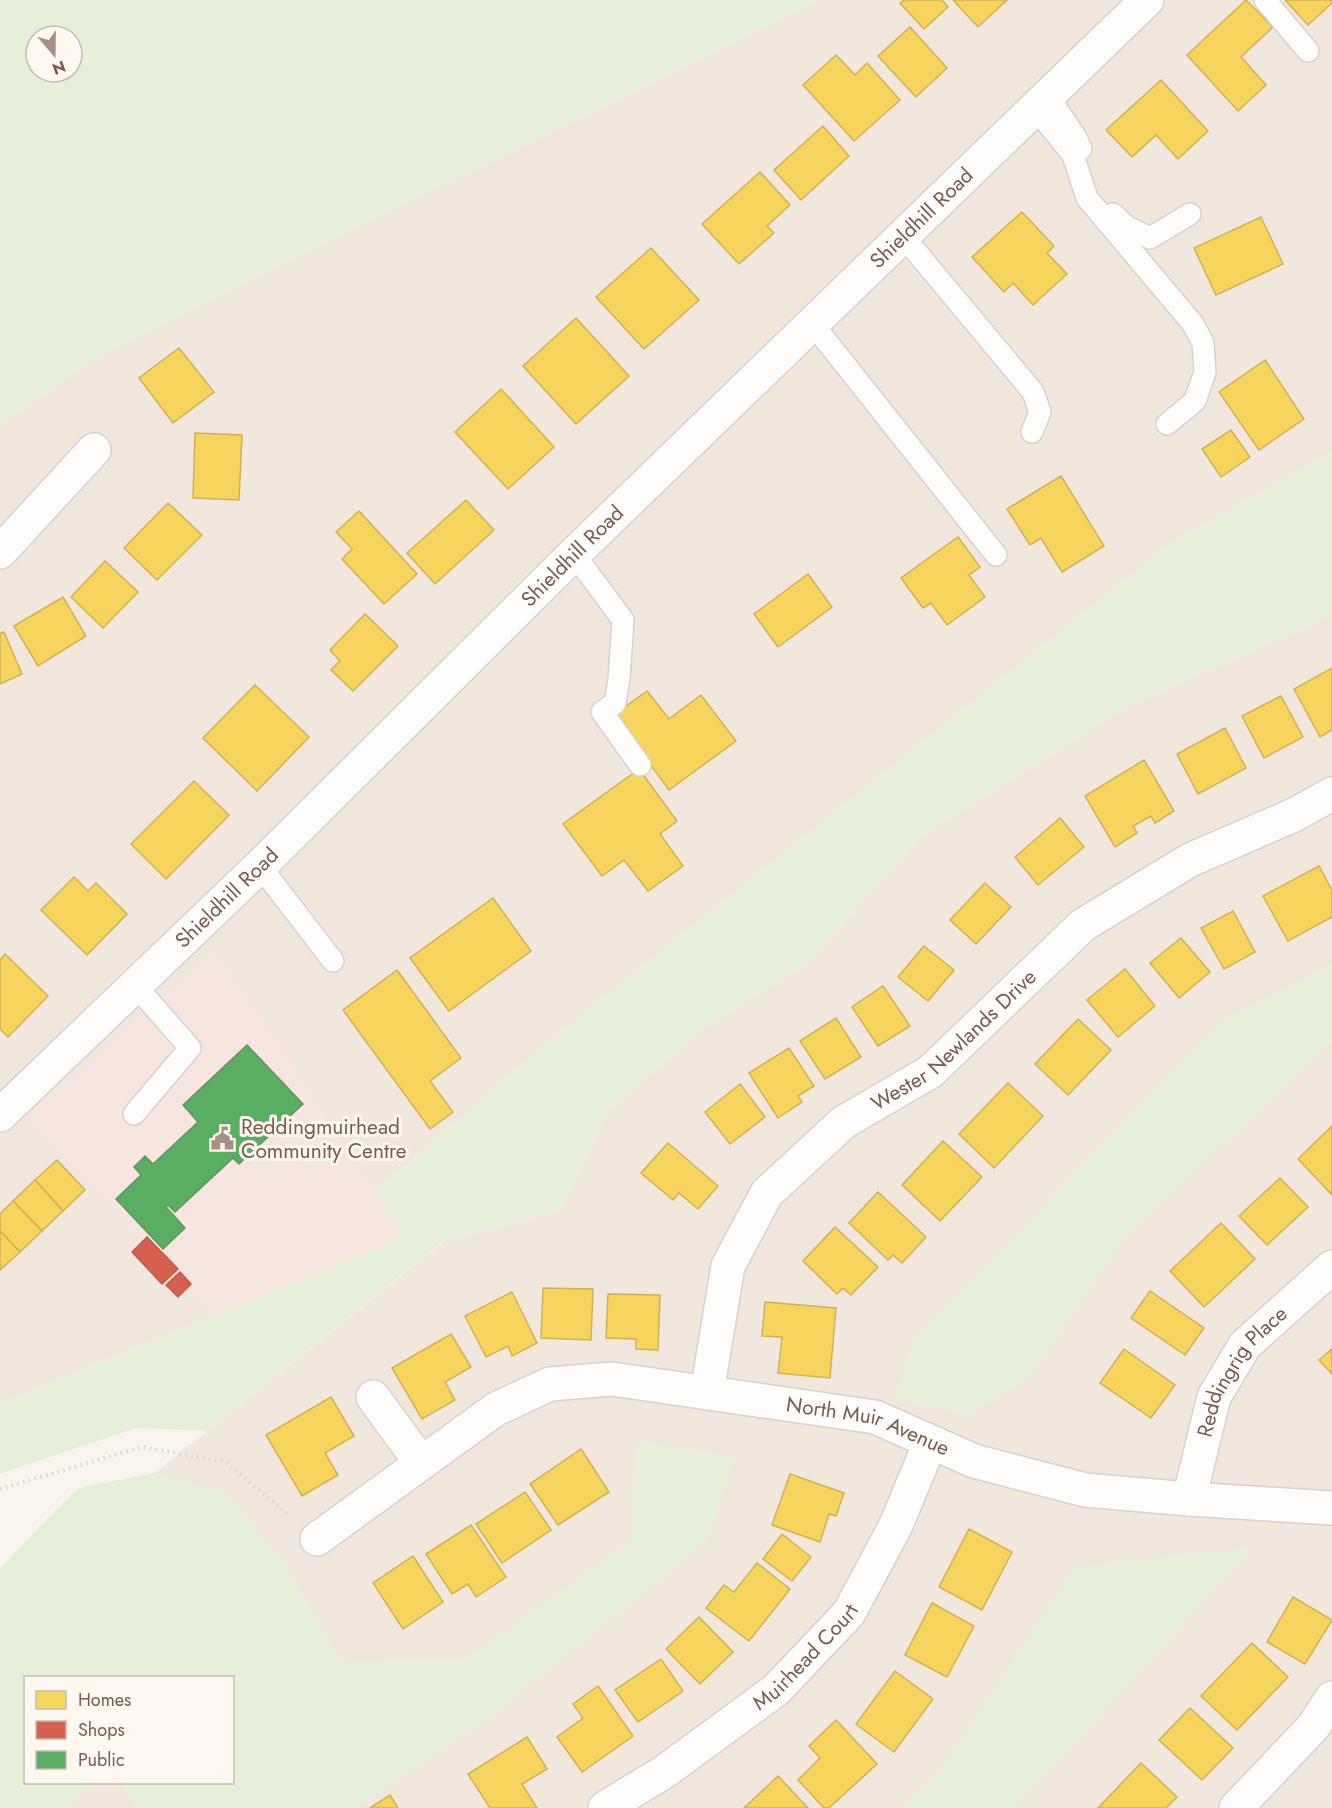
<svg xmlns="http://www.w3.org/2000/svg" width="1332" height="1808" viewBox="0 0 1332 1808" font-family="Jost,sans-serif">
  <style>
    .residential { fill: #f2e7dc }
    .commercial { fill: #f6e6df }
    .green { fill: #e6f0d9; fill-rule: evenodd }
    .homes { fill: #f6d55c; stroke: #d0b057; stroke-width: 1.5 }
    .shops { fill: #d6604d; stroke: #ba5e4c; stroke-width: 1.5 }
    .public { fill: #5aae61; stroke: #63955a; stroke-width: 1.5 }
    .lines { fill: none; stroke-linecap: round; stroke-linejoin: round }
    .service-casing { stroke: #d8d1cc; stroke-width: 24 }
    .minor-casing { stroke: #d8d1cc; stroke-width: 36 }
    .secondary-casing { stroke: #d9d0ca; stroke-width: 36 }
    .path { stroke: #dbd3ce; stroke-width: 4; stroke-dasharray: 1.5 4.5; stroke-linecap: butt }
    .service { stroke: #fefdfc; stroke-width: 21 }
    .minor { stroke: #fefdfc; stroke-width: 33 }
    .secondary { stroke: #fefdfc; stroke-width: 33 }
    .labels { text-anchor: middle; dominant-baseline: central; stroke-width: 6; stroke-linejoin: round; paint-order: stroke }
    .street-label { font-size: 21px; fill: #795a4b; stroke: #fff9f1 }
    .poi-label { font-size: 21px; fill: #795a4b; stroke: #fff9f1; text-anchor: start }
  </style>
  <rect width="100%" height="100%" fill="#f9f4ee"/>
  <!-- residential -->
  <g class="residential">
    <polygon points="820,0 1332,0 1332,452 1170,544 542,1047 375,1192 404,1237 0,1404 0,425 93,360 259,275"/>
    <polygon points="1332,613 1332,1808 269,1808 232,1678 122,1499 446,1240 560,1211 608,1111 704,1028 809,962 922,836 1130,705 1309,626"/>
    <polygon points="93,1782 121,1783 138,1808 64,1808"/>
  </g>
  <!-- commercial -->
  <polygon class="commercial" points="215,950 404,1237 213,1316 30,1118"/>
  <!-- green -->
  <g class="green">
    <path d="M 0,0 L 820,0 L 259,275 L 93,360 L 0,425 ZM 36,36 L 72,36 L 72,72 L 36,72 Z"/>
    <polygon points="1332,452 1332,613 1309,626 1130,705 922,836 809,962 704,1028 608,1111 560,1211 445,1240 207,1431 136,1428 0,1474 0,1404 404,1237 375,1192 542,1047 1170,544"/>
    <polygon points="1332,964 1332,1043 1128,1234 1031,1376 967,1416 894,1399 913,1341 1219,1022"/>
    <polygon points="637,1441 735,1456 708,1541 486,1721 357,1808 138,1808 121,1783 232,1782 232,1678 26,1678 26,1782 93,1783 64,1808 0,1808 0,1569 34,1532 78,1488 154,1473 226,1492 286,1565 342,1662 389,1660 465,1660 630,1541"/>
    <polygon points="1254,1547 1016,1808 902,1808 936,1776 1075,1567"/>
  </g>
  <!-- homes -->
  <g class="homes">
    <polygon points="904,0 942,0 948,7 924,29 900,3"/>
    <polygon points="953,0 1007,0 978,27"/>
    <polygon points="1246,0 1273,27 1241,57 1266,85 1238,111 1187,55"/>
    <polygon points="1285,0 1332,0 1332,3 1308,25"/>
    <polygon points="910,27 947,68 916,97 878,56"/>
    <polygon points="836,55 855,75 867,63 900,100 854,141 803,85"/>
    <polygon points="1161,80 1208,131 1178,159 1156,135 1132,157 1106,130"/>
    <polygon points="823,126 849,156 801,200 774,170"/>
    <polygon points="760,172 790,205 767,226 774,233 739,264 702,224"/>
    <polygon points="1022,212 1054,246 1047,253 1067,274 1033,305 1013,283 1004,292 972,257"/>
    <polygon points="1261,217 1283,264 1216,295 1194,248"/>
    <polygon points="651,248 699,300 644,349 596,297"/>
    <polygon points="576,318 629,376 576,424 523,366"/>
    <polygon points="179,348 214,392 173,423 139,378"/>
    <polygon points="1265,360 1304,419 1259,450 1219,392"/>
    <polygon points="501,389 554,447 508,489 455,432"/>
    <polygon points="1231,430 1250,457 1221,477 1202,449"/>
    <polygon points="195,433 242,435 239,500 193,498"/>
    <polygon points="1061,476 1104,546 1062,572 1041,538 1030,545 1007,509"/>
    <polygon points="466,500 494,530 435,584 407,553"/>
    <polygon points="168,503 202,535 157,580 124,548"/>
    <polygon points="359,511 417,574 384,604 342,559 352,549 336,532"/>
    <polygon points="958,537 980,567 969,575 985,597 947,625 931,603 923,608 901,578"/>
    <polygon points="105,561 138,592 103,628 71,597"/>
    <polygon points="808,574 832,607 778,647 754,614"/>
    <polygon points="63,597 86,636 38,666 14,626"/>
    <polygon points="365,614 398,646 353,691 331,670 340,661 330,650"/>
    <polygon points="4,632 22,674 0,684 0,633"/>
    <polygon points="1332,668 1332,730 1320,737 1294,689"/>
    <polygon points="255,685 309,737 257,791 203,738"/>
    <polygon points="647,691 669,719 701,695 736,741 669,790 614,715"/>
    <polygon points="1281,696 1303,737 1264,758 1242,716"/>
    <polygon points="1225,728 1246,768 1198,794 1177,754"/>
    <polygon points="1144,760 1174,811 1155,823 1151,816 1133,826 1137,833 1115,847 1085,796"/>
    <polygon points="639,769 677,821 660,834 683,866 648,891 624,860 602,876 563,824"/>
    <polygon points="194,781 229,815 166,879 131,844"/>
    <polygon points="1060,818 1084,847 1038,885 1015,857"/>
    <polygon points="1319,866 1332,890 1332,917 1288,941 1263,896"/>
    <polygon points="74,877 88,891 96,883 127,914 87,955 41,910"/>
    <polygon points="985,883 1011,907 976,944 950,920"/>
    <polygon points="493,898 531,951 449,1011 410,958"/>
    <polygon points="1233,911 1255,952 1224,969 1201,928"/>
    <polygon points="1181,938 1210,972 1179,998 1150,963"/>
    <polygon points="924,946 954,970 928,1001 898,977"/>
    <polygon points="5,954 48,996 8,1037 0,1029 0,960"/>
    <polygon points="1125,969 1155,1006 1118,1037 1087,1000"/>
    <polygon points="397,970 461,1058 430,1081 453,1112 430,1129 343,1010"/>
    <polygon points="883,986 910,1026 878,1046 852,1007"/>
    <polygon points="836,1018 861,1057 825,1079 800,1041"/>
    <polygon points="1078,1019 1111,1050 1068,1095 1035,1064"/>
    <polygon points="789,1048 814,1086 798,1096 802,1102 778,1118 749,1073"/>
    <polygon points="1008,1083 1043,1116 994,1168 959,1134"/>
    <polygon points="740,1084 765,1117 730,1144 705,1112"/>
    <polygon points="1332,1126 1332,1195 1298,1159"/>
    <polygon points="943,1141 982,1177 940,1221 902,1185"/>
    <polygon points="668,1143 718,1186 698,1209 679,1193 673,1200 641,1173"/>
    <polygon points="57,1160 85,1190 63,1211 35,1180"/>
    <polygon points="1280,1178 1308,1207 1267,1245 1239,1216"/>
    <polygon points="35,1180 63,1211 42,1231 13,1201"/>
    <polygon points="878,1192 926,1237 902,1263 893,1255 888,1260 849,1223"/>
    <polygon points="13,1201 42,1231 20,1252 0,1231 0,1214"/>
    <polygon points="1221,1223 1255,1259 1204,1307 1170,1271"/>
    <polygon points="835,1227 878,1267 851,1295 843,1288 837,1294 803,1261"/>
    <polygon points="0,1231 20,1252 0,1270"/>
    <polygon points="543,1288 593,1289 591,1340 541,1338"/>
    <polygon points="1150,1291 1204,1328 1185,1355 1131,1318"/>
    <polygon points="512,1292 537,1343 512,1356 508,1346 486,1357 465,1316"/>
    <polygon points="608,1294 660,1295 658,1350 636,1349 636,1339 606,1338"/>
    <polygon points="765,1302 836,1308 830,1378 778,1373 782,1337 762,1336"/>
    <polygon points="451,1334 471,1367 445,1382 455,1400 422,1419 392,1368"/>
    <polygon points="1124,1349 1175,1385 1151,1418 1100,1383"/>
    <polygon points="1332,1349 1332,1374 1319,1360"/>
    <polygon points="331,1397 354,1436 325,1453 338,1475 302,1496 266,1435"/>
    <polygon points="581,1449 609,1492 558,1525 530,1484"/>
    <polygon points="790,1474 844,1493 836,1516 829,1514 820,1542 772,1525"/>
    <polygon points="525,1492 551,1530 502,1563 476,1524"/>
    <polygon points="471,1525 506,1577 476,1597 468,1584 452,1594 426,1554"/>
    <polygon points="969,1529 1012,1552 982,1610 939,1587"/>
    <polygon points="782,1534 811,1557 792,1581 763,1559"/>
    <polygon points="413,1556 443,1602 403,1629 373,1583"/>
    <polygon points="757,1563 790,1589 749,1641 706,1608 724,1585 734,1592"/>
    <polygon points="1293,1597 1332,1620 1305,1664 1267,1642"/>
    <polygon points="932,1603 974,1626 947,1677 905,1655"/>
    <polygon points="699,1617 733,1652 700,1684 666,1649"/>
    <polygon points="1252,1643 1288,1677 1237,1730 1201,1696"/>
    <polygon points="661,1659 683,1691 638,1722 615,1690"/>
    <polygon points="895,1671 933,1699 894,1752 856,1724"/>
    <polygon points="598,1686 633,1736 582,1772 557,1737 583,1718 573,1704"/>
    <polygon points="1190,1708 1233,1748 1202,1780 1159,1740"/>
    <polygon points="836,1720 877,1764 829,1808 824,1808 798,1780 820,1758 809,1746"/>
    <polygon points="527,1737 547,1769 522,1784 537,1808 490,1808 468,1774"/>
    <polygon points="1141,1763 1177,1797 1166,1808 1098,1808"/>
    <polygon points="778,1776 808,1808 744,1808"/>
    <polygon points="390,1795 398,1808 370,1808"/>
  </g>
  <!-- shops -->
  <g class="shops">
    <polygon points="147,1237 178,1269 162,1284 132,1252"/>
    <polygon points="180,1272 191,1284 178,1297 166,1285"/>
  </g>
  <!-- public -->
  <polygon class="public" points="247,1045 303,1104 239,1164 233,1158 175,1212 168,1205 166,1207 185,1228 163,1249 116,1199 141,1175 134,1167 145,1156 153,1164 198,1122 183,1105"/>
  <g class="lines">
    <defs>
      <g id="service">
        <polyline points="1265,0 1308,51"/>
        <polyline points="1048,96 1075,136 1081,149"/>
        <polyline points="1035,108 1073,155 1087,198 1193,324 1203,343 1205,372 1195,401 1167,424"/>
        <polyline points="1113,214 1127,227 1150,238 1190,214"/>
        <polyline points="903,236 1033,392 1040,412 1032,432"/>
        <polyline points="812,323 996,555"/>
        <polyline points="574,554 623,620 619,679 615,703 602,712 640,765"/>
        <polyline points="260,866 333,961"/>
        <polyline points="134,1114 190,1048 136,986"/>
      </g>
      <g id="minor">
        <polyline points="0,552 94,450"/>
        <path id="s1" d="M 707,1393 L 728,1266 L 767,1193 L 844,1122 L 930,1072 L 1083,925 L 1190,860 L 1294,815 L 1332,794"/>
        <polyline points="373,1397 421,1463"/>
        <path id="s2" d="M 1189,1499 L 1214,1397 L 1245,1345 L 1332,1267"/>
        <path id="s3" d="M 317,1539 L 496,1409 L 550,1384 L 612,1379 L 875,1417 L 974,1461 L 1085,1490 L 1189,1499 L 1332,1508"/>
        <path id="s4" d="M 605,1808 L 664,1772 L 776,1690 L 849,1613 L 896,1525 L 930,1443"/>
        <polyline points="1236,1808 1313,1727 1332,1698"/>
      </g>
      <g id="secondary">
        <path id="s5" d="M 0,1115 L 260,866 L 574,554 L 1147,0"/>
      </g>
    </defs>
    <!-- service casing -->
    <use href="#service" class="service-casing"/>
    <!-- minor casing -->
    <use href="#minor" class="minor-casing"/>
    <!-- secondary casing -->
    <use href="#secondary" class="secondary-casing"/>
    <!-- path -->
    <polyline class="path" points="0,1489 142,1447 226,1462 291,1517"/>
    <!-- service -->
    <use href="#service" class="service"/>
    <!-- minor -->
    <use href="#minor" class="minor"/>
    <!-- secondary -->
    <use href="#secondary" class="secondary"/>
  </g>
  <!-- icons -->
  <defs>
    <symbol id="civic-bare" viewBox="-9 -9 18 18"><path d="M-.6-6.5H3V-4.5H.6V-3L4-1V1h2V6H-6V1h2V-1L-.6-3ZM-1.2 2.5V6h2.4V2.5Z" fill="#a69084" stroke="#fff9f1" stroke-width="2.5" paint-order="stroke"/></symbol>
  </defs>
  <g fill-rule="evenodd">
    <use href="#civic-bare" x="206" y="1122" width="33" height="33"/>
  </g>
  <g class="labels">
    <!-- street labels -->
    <g class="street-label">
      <text stroke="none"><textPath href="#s5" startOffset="1286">Shieldhill Road</textPath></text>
      <text stroke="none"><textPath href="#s5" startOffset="800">Shieldhill Road</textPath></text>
      <text stroke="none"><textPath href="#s5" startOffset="314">Shieldhill Road</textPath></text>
      <text stroke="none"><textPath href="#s1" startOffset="454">Wester Newlands Drive</textPath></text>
      <text stroke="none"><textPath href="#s2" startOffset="141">Reddingrig Place</textPath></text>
      <text stroke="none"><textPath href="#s3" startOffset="604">North Muir Avenue</textPath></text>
      <text stroke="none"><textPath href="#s4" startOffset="252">Muirhead Court</textPath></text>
    </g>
    <!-- poi labels -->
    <g class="poi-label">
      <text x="241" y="1127">Reddingmuirhead<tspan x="241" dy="24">Community Centre</tspan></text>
    </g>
  </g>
  <!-- legend -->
  <rect x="24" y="1676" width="210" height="108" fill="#fff9f1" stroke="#c9b9af" stroke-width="1.5"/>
  <rect x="36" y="1691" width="30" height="18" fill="#f6d55c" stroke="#c9b9af" stroke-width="1.5"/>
  <text x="78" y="1706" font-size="18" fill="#795a4b">Homes</text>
  <rect x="36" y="1721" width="30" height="18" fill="#d6604d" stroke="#c9b9af" stroke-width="1.5"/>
  <text x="78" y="1736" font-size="18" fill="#795a4b">Shops</text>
  <rect x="36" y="1751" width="30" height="18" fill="#5aae61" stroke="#c9b9af" stroke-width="1.5"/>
  <text x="78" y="1766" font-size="18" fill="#795a4b">Public</text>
  <!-- north arrow -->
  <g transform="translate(54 54) rotate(160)"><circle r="28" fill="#fff9f1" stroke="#c9b9af" stroke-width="1.5"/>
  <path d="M0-4.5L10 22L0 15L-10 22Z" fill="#a69084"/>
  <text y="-9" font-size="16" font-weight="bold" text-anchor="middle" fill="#795a4b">N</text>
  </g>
</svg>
